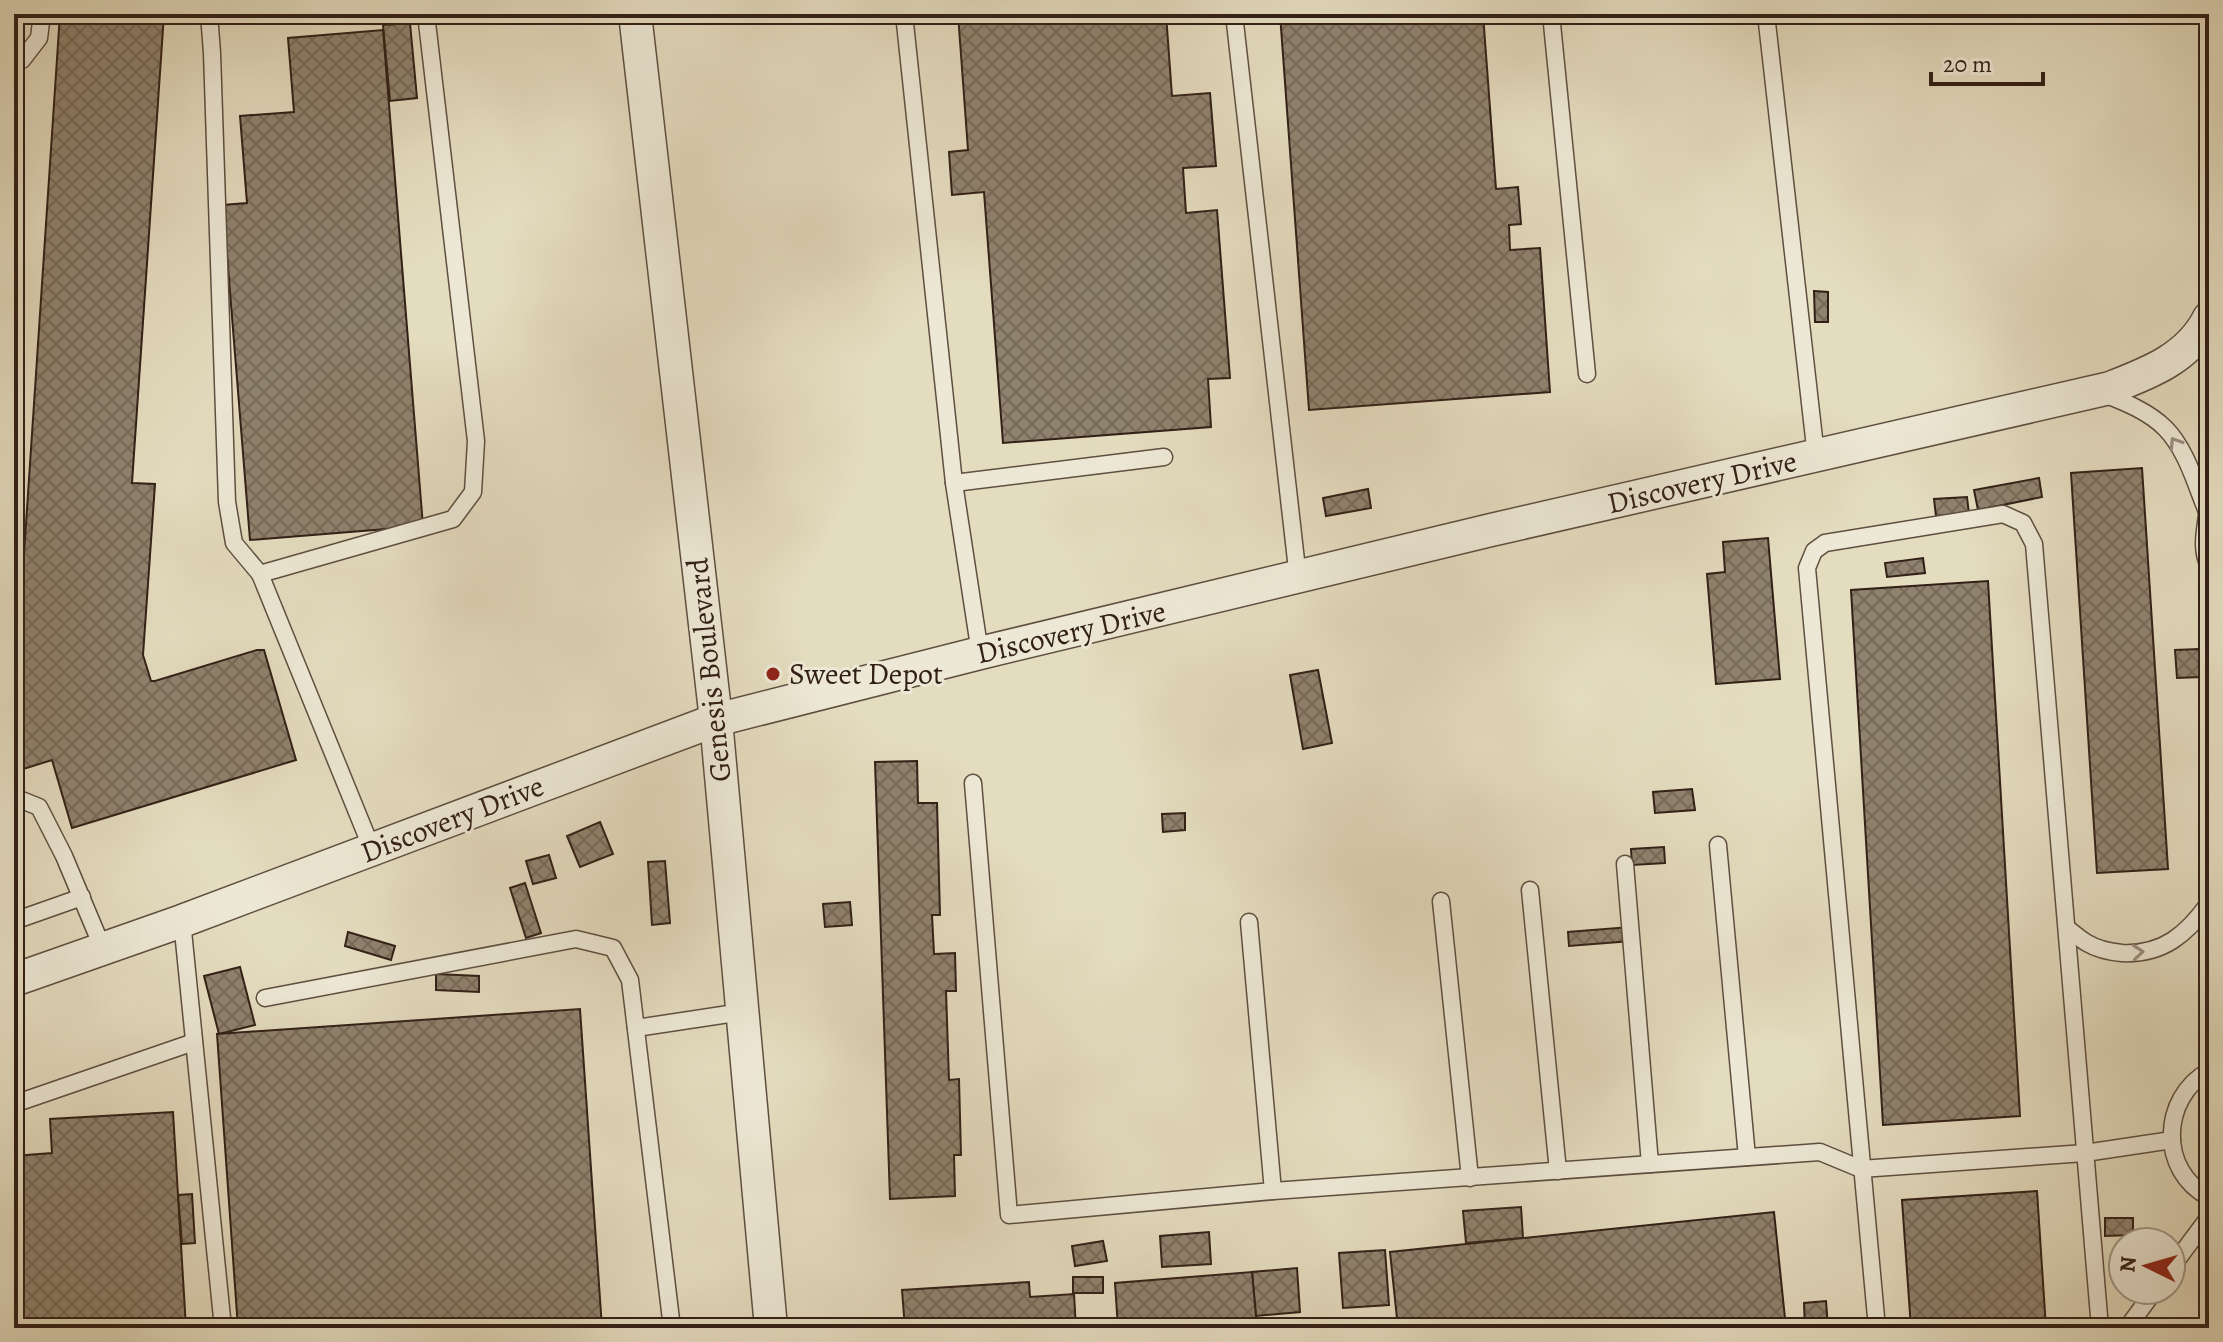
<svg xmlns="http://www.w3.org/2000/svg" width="2223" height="1342" viewBox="0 0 2223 1342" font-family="Alegreya,serif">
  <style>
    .building { fill: url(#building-cross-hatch); stroke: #322017; stroke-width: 2 }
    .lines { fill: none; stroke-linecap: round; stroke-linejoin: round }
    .service-casing { stroke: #5e4f41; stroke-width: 19 }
    .minor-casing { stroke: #5e4f41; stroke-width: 35 }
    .service { stroke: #ede8d5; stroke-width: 16 }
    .minor { stroke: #ede8d5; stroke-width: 32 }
    .oneway { stroke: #998e80 }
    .poi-dot { fill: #8f2418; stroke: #ede8d5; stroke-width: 3 }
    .labels { text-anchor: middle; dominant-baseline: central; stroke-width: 6; stroke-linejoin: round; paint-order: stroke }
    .street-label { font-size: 30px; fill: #322017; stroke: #ede8d5 }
    .poi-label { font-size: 30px; fill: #322017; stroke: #ede8d5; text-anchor: start }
  </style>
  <defs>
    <pattern id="building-cross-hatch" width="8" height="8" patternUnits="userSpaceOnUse" patternTransform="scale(2)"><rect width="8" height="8" fill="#8f826e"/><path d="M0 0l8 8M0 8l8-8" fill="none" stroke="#756a59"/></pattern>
  </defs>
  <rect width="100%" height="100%" fill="#e4dcbf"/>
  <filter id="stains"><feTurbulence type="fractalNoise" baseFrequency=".0025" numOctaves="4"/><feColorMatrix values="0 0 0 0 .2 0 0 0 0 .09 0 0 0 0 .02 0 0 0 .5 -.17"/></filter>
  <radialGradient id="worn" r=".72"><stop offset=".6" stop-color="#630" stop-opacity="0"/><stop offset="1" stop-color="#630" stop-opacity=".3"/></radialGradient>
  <!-- building -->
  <g class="building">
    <polygon points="60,14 164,14 132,483 155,484 143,655 151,681 155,681 257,650 264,650 296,760 72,828 52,760 14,772 14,659 17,659"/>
    <polygon points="958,14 1166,14 1172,96 1210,93 1216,166 1183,168 1186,213 1217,210 1230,378 1208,379 1211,427 1003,443 984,192 952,195 949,152 968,150"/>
    <polygon points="1280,14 1483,14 1496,189 1518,187 1521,224 1509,225 1510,250 1540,248 1550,392 1309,410"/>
    <polygon points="410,23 417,98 390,101 383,25"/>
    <polygon points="383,30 423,526 250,540 223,205 247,203 240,116 294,112 288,38"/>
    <polygon points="1814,291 1828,292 1828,322 1815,322"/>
    <polygon points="2142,468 2168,869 2097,873 2071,473"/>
    <polygon points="2039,478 2042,497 1978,510 1974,490"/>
    <polygon points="1368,489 1371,508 1326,516 1323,498"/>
    <polygon points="1967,497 1969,514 1936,516 1934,499"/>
    <polygon points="1768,538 1780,679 1716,684 1707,574 1725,572 1723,542"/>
    <polygon points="1923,558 1925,573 1887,577 1885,563"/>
    <polygon points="1988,581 2020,1116 1883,1125 1851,590"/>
    <polygon points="2199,649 2201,677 2177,678 2175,650"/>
    <polygon points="1318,670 1332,743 1303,749 1290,675"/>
    <polygon points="917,761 918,803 937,803 940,915 932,915 934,954 955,953 956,991 946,991 949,1080 959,1079 961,1155 954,1155 955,1196 890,1199 875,762"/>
    <polygon points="1692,789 1695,810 1655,813 1653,792"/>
    <polygon points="1185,813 1185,830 1163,832 1162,814"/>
    <polygon points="600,822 613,854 580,867 567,836"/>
    <polygon points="1664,847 1665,863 1632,865 1631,849"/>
    <polygon points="549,855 556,878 533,884 526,861"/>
    <polygon points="665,861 670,923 652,925 648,862"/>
    <polygon points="525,883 541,933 526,938 510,888"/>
    <polygon points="850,902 852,925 825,927 823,904"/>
    <polygon points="1630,927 1631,941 1569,946 1568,932"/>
    <polygon points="348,932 395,946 391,960 345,946"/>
    <polygon points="240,967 255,1025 219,1034 204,976"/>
    <polygon points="436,974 479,976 479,992 436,990"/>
    <polygon points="580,1009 602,1328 238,1328 217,1034"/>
    <polygon points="173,1112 186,1328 14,1328 14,1156 52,1153 50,1119"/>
    <polygon points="2037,1191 2046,1328 1911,1328 1902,1200"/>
    <polygon points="192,1194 195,1243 182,1244 178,1195"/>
    <polygon points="1521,1207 1523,1238 1466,1243 1463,1211"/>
    <polygon points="1774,1212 1786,1328 1398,1328 1390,1252"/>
    <polygon points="2105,1218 2133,1218 2133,1235 2105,1236"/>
    <polygon points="1209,1232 1211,1264 1162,1267 1160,1236"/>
    <polygon points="1103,1241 1107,1261 1075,1266 1072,1246"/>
    <polygon points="1385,1250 1389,1305 1343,1308 1339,1253"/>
    <polygon points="1297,1268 1300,1312 1256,1316 1252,1272"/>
    <polygon points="1252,1272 1257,1328 1118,1328 1115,1283"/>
    <rect x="1073" y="1277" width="30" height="16"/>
    <polygon points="1029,1282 1030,1297 1074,1294 1076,1328 905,1328 902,1290"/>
    <polygon points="1826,1301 1828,1328 1805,1328 1804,1303"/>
  </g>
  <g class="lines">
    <defs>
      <g id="service">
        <polyline points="209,14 212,53 227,502 234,543 260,574 453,519 473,492 476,441 426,14"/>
        <polyline points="904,14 954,483 980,653"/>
        <polyline points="1234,14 1298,578"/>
        <polyline points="1551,14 1587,374"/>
        <polyline points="1766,14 1816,456"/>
        <polyline points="14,61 22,60 39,38 42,14"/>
        <path d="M 2104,394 C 2125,402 2149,412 2165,428 C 2187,450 2196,486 2208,514"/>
        <polyline points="954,483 1164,457"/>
        <path d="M 2208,505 C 2207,526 2199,546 2209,566"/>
        <polyline points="260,574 372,849"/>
        <polyline points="973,783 1009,1215 1273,1191 1820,1152 1861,1169 2085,1153 2172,1140"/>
        <polyline points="14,797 39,807 64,856 103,949"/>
        <polyline points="1718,845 1747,1157"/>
        <polyline points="1625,864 1650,1164"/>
        <polyline points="1530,890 1558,1171"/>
        <polyline points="1441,901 1470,1178"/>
        <polyline points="14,921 82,897"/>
        <polyline points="182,921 223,1328"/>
        <polyline points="1249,922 1273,1191"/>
        <path d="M 2067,928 C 2073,933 2080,939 2087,943 C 2097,949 2111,952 2122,953 C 2163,955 2187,934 2209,903"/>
        <polyline points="265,998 576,939 613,948 630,980 672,1328"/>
        <polyline points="636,1028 742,1012"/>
        <path d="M 2209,1071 C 2161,1097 2158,1171 2209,1197"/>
        <polyline points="14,1104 194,1042"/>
        <polyline points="2171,1268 2209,1217"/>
        <polyline points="1877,1328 1807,568 1814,551 1825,543 2003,514 2023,523 2034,544 2100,1328"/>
        <polyline points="2127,1328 2155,1290"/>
      </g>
      <g id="minor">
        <polyline points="635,14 716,720 771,1328"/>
        <path d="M 14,980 L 182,921 L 716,720 L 980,653 L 1491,530 L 2110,388 C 2149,373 2189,358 2209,318"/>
      </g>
    </defs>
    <!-- service casing -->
    <use href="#service" class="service-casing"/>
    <!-- minor casing -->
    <use href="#minor" class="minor-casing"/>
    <!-- service -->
    <use href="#service" class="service"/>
    <!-- minor -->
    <use href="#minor" class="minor"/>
  </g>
  <!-- one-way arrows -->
  <defs><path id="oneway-chevron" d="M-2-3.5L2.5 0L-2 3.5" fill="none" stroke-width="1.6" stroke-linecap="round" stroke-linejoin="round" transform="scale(2)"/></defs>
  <g class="oneway">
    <use href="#oneway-chevron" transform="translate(2175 443) rotate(-123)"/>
    <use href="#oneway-chevron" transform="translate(2138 952) rotate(-5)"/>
  </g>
  <!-- markers -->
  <circle class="poi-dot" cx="773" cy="674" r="8"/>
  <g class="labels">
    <!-- street labels -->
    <g class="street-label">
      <text transform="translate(1702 482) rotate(-13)">Discovery Drive</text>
      <text transform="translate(1071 632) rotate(-13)">Discovery Drive</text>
      <text transform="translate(709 670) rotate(-96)">Genesis Boulevard</text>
      <text transform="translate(452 819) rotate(-21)">Discovery Drive</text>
    </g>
    <!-- poi labels -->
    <g class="poi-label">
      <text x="789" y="674">Sweet Depot</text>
    </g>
  </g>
  <!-- margin -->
  <rect width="2223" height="1342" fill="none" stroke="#e4dcbf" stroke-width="48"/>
  <rect x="16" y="16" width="2191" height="1310" fill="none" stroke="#322017" stroke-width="4"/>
  <rect x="24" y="24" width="2175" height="1294" fill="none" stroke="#322017" stroke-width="2"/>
  <!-- north arrow -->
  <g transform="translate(2147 1266) rotate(275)"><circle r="38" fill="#ede8d5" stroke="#a29889" stroke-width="2"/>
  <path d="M0-6L14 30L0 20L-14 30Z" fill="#8f2418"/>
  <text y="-12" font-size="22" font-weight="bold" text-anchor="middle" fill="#322017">N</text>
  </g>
  <!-- scale -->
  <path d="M1931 72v12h112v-12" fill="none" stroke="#322017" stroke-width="4"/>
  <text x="1943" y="72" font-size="24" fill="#322017" stroke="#ede8d5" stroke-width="6" paint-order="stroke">20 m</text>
  <rect width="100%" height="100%" filter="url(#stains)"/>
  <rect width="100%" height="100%" fill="url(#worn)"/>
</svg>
